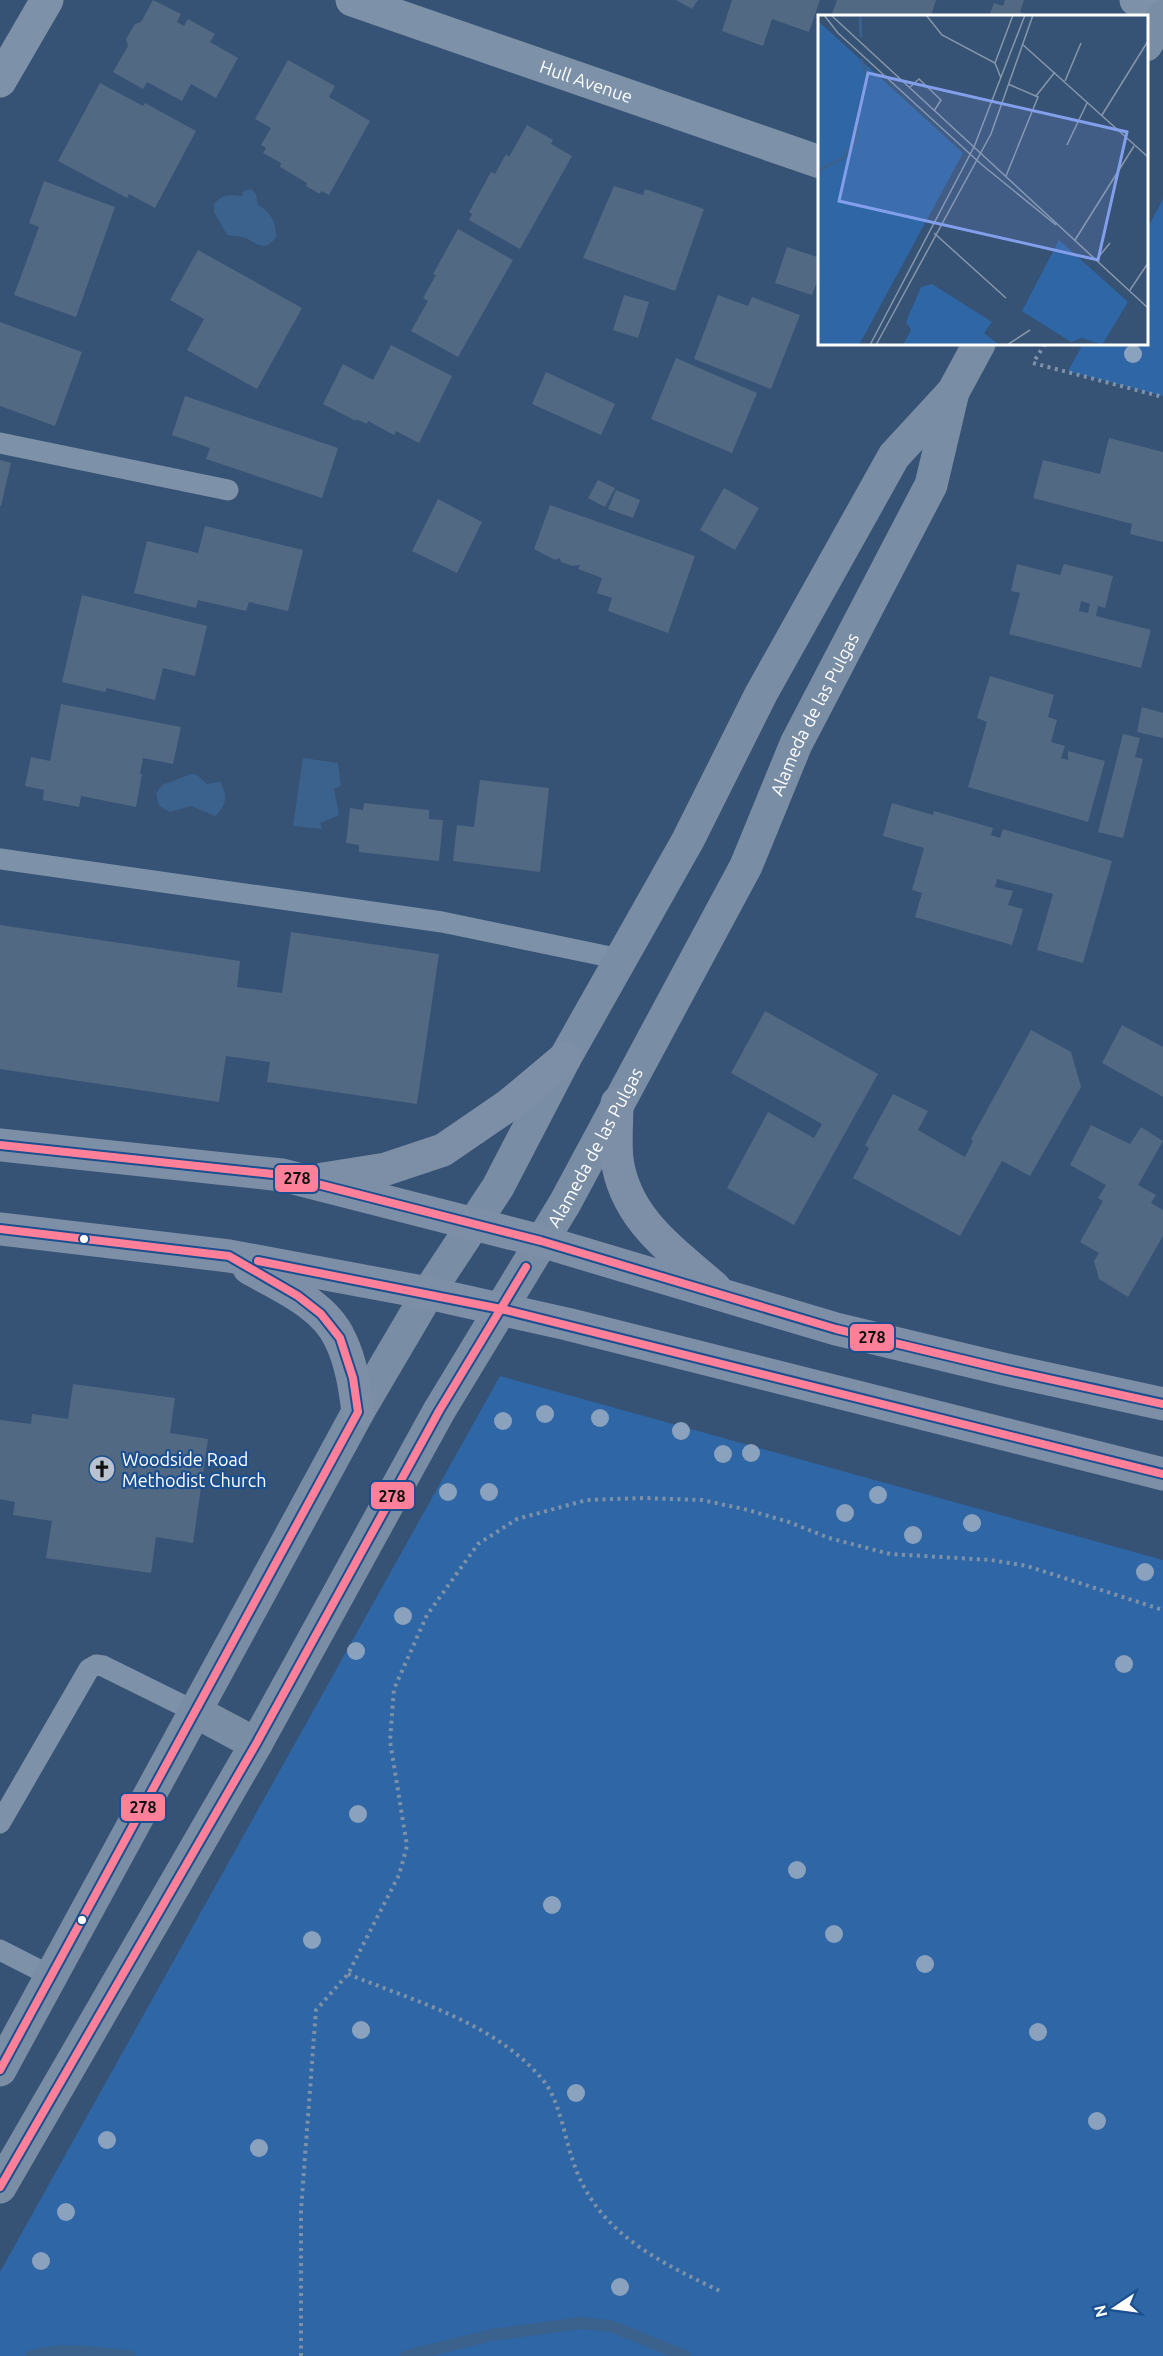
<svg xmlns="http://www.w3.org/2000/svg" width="1163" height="2356" viewBox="0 0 1163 2356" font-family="Ubuntu,sans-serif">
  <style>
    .green { fill: #2f66a5 }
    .water { fill: #3b618d }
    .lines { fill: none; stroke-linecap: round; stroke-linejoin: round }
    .stream { stroke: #3b618d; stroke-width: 12 }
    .building { fill: #526984; fill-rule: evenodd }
    .path { stroke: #7d92a8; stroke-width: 4; stroke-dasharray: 3 4.5; stroke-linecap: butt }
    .lane { stroke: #7d92a8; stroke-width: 21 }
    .street { stroke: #7d92a8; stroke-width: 33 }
    .secondary { stroke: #798da4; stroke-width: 33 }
    .primary { stroke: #7d8ea7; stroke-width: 33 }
    .bus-1-casing { stroke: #1b4f8f; stroke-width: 12 }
    .bus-1 { stroke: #ff8098; stroke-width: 8 }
    .tree { fill: #8aa2be }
    .bus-dot { fill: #fff; stroke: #1b4f8f; stroke-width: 2 }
    .labels { text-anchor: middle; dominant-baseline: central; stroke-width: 4.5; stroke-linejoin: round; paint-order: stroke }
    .street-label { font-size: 18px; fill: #fff; stroke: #1b4f8f }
    .poi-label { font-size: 18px; fill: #fff; stroke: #1b4f8f; text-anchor: start }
    .inset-river { fill: none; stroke: #3b618d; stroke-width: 3 }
    .inset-road { fill: none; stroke: #8697ac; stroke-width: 1.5 }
    .view { fill: #839eea; fill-opacity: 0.15; stroke: #839eea; stroke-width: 3 }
    .inset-edge { fill: none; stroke: #fff; stroke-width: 3 }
    .line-badge { stroke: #1b4f8f; stroke-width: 2 }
    .pale-badge-label { font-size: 16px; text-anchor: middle; font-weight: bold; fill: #111 }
  </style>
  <rect width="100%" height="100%" fill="#365274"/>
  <!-- green -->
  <g class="green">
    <polygon points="1163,199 1163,396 1068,371 1083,344 1146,344 1147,229"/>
    <polygon points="500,1376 1163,1560 1163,2356 0,2356 0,2272"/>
  </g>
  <!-- water -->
  <g class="water">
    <path d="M 251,189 L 256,194 L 258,205 C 270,211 277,224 276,237 C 263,256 254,239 242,237 C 237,236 232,236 227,235 L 214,212 L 214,204 C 223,193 230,195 242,196 L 244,191 Z"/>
    <polygon points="303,758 338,763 341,786 334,789 339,815 320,823 322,829 293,826"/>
    <path d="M 191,774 L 197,775 L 207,784 L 220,782 C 228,795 227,806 215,816 L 191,806 L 170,812 L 159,806 L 156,794 L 162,785 Z"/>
  </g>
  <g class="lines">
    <!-- stream -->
    <g class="stream">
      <path d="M 31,2356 C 63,2347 97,2353 129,2356"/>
      <polyline points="406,2356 492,2335 581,2323 611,2326 685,2356"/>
    </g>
  </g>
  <!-- building -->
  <g class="building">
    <polygon points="153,0 181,14 177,22 184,26 188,19 215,34 210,42 238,58 216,98 191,84 182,101 147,82 143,89 113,72 128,46 126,39 135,24 141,22"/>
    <polygon points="676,0 698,0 692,9"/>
    <polygon points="732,0 820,0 809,32 772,19 763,46 722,31"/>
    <polygon points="837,0 936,0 931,16 923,14 922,16 831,16"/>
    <polygon points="1005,0 1024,0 1020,12 1032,16 989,16 994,3 1003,6"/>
    <polygon points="288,60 335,86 329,97 370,121 329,195 321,191 320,194 306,186 307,183 280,167 281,163 263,153 266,148 261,145 271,128 255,119"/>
    <polygon points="100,83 143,106 145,103 196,131 155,208 129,194 127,198 58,161"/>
    <polygon points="527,125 553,140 551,144 572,156 520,249 469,220 472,214 469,212 491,172 495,174 506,154 509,157"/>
    <polygon points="44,181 115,207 76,317 14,295 39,227 29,223"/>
    <polygon points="614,186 643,195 645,189 704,209 675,291 583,258"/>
    <polygon points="458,229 513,260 458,357 411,331 428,301 423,298 436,275 433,274"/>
    <polygon points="787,247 820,258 820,274 812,295 775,283"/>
    <polygon points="198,250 302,308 257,389 187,350 204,319 170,300"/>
    <polygon points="624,295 649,302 638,338 613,330"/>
    <polygon points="718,295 748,306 752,297 800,315 771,389 694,359"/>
    <polygon points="0,322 82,352 55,426 0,406"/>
    <polygon points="391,345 452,376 419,443 396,431 394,435 368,421 367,424 356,419 356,421 323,404 343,364 373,380"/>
    <polygon points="676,358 757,393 732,453 651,419"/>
    <polygon points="546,372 615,404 601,435 532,404"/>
    <polygon points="185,396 338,448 322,498 206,459 210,448 172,435"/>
    <polygon points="1109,438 1163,452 1163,542 1130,534 1132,524 1033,498 1043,460 1100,474"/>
    <polygon points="0,460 11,463 1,506 0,506"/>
    <polygon points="598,480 615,488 605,507 588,498"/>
    <polygon points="724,488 759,508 735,550 700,530"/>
    <polygon points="616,490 640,500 633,518 608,509"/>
    <polygon points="438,499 482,522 457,573 412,551"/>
    <polygon points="550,505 695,556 668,633 608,611 612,598 597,593 602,578 578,569 580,565 573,566 561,562 560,558 555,560 534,549"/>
    <polygon points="205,526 303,550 288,611 249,602 246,611 198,600 196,608 134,593 147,541 198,553"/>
    <path d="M 1017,564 L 1060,575 L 1064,564 L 1113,576 L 1105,608 L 1098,606 L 1096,616 L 1151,630 L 1141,668 L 1009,634 L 1020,593 L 1011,591 ZM 1081,601 L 1090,604 L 1088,613 L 1079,611 Z"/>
    <polygon points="82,595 207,626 195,676 163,668 155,700 107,688 105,692 62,682"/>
    <polygon points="990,676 1054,695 1048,717 1057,720 1051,742 1065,746 1061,758 1068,760 1068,751 1105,761 1088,822 968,787 987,722 977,718"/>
    <polygon points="61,704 181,727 173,764 143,758 140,774 142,774 136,807 81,796 79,807 43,800 44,790 25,786 31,757 50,761"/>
    <polygon points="1142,707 1163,713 1163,738 1137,732"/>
    <polygon points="1123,734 1140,738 1135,757 1143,759 1123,838 1098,832"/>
    <polygon points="480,780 549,788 540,872 453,861 457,825 474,827"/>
    <polygon points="364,803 429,810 429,819 443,820 439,861 359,852 359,845 346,843 350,808 363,810"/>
    <polygon points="892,803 933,815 934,811 993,828 991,835 1000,838 1003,829 1112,861 1083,963 1037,950 1053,894 997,879 995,887 1013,891 1008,905 1023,909 1012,945 915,917 922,893 912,890 924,848 883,836"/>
    <polygon points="0,925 240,961 237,987 282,993 291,932 439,954 417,1104 267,1082 270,1062 226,1056 219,1102 0,1069"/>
    <polygon points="765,1011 878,1074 794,1225 727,1188 768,1112 814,1138 822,1124 731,1073"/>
    <polygon points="1122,1025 1163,1047 1163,1097 1102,1063"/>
    <polygon points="1031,1030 1071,1052 1081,1087 1030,1176 1002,1161 960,1236 853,1178 869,1148 865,1145 893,1094 928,1111 918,1130 965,1157 973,1141 971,1139"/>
    <polygon points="1091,1125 1130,1144 1141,1127 1163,1141 1138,1185 1156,1195 1151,1203 1163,1210 1163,1236 1128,1297 1099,1279 1094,1261 1099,1253 1080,1242 1103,1201 1098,1198 1106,1185 1070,1165"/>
    <polygon points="73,1384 175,1398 170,1433 208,1439 193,1543 156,1537 151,1573 46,1558 52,1521 13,1515 15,1502 0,1499 0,1420 31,1424 32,1414 68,1419"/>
  </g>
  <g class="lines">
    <!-- path -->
    <g class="path">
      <polyline points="1045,344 1033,363 1163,397"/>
      <path d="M 348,1974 C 416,2002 494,2022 543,2080 C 560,2101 564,2136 573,2161 C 596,2233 660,2262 722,2292"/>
      <polyline points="301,2356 301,2210 316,2010 348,1974 399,1875 407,1846 390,1741 394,1689 427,1615 478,1544 517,1519 587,1500 644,1498 702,1500 748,1510 789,1522 829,1538 890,1554 991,1560 1027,1566 1163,1610"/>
    </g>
    <!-- lane -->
    <g class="lane">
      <polyline points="0,443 228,490"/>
      <polyline points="0,859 442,922 620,959"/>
      <polyline points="0,1823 89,1669 96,1665 103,1666 196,1712"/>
      <polyline points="0,1950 51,1976"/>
    </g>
    <!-- street -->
    <g class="street">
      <path id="s1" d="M 352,0 L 820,162"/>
      <polyline points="1136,0 1163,10"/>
      <polyline points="0,81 47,0"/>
    </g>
    <!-- secondary -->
    <g class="secondary">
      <polyline points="1146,45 1163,17"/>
      <polyline points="196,1712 256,1744"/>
      <polyline points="0,2070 358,1412 428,1293 498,1187 565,1058 688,840 761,694 894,456 953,392 979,344"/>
      <path id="s2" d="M 0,2187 L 256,1744 L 439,1411 L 565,1203 L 746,866 L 796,744 L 931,485 L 953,392"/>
    </g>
    <!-- primary -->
    <g class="primary">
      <path d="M 617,1103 C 617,1121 615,1141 617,1159 C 625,1219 672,1250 715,1288"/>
      <polyline points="0,1145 282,1175 541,1241 836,1329 1003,1369 1163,1404"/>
      <polyline points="323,1179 386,1169 443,1150 510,1104 565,1058"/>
      <polyline points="0,1229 229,1256 428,1293 567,1324 1163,1474"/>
      <path d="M 249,1268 C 280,1286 324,1304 340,1339 C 351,1361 355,1388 358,1412"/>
    </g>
    <defs>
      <g id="bus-1">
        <polyline points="0,1145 282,1175 541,1241 836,1329 1003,1369 1163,1404"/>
        <polyline points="0,1229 229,1256 298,1296 321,1314 340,1338 353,1378 358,1412 0,2070"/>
        <polyline points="258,1261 501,1309 1163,1474"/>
        <polyline points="0,2187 256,1744 439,1411 526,1267"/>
      </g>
    </defs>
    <!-- bus-1 casing -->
    <use href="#bus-1" class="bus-1-casing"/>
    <!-- bus-1 -->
    <use href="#bus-1" class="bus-1"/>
  </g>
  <!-- trees -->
  <g class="tree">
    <circle cx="1133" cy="354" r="9"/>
    <circle cx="545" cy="1414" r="9"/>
    <circle cx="600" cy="1418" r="9"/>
    <circle cx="503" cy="1421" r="9"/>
    <circle cx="681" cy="1431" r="9"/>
    <circle cx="751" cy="1453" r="9"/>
    <circle cx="723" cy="1454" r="9"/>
    <circle cx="448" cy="1492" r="9"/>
    <circle cx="489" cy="1492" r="9"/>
    <circle cx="878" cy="1495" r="9"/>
    <circle cx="845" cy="1513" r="9"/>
    <circle cx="972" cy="1523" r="9"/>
    <circle cx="913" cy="1535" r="9"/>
    <circle cx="1145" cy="1572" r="9"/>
    <circle cx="403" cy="1616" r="9"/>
    <circle cx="356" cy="1651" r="9"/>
    <circle cx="1124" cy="1664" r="9"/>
    <circle cx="358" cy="1814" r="9"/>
    <circle cx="797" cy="1870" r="9"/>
    <circle cx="552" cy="1905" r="9"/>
    <circle cx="834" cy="1934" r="9"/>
    <circle cx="312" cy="1940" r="9"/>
    <circle cx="925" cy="1964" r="9"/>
    <circle cx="361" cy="2030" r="9"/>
    <circle cx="1038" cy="2032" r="9"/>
    <circle cx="576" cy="2093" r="9"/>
    <circle cx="1097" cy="2121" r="9"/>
    <circle cx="107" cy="2140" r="9"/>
    <circle cx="259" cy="2148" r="9"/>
    <circle cx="66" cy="2212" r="9"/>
    <circle cx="41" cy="2261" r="9"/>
    <circle cx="620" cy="2287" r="9"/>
  </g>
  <!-- icons -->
  <defs>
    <symbol id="church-disc" viewBox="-11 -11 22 22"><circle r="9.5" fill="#b9c2ce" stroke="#1b4f8f"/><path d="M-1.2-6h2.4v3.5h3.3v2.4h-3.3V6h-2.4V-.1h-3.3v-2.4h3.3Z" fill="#111"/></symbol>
  </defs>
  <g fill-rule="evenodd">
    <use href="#church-disc" x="87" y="1454" width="30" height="30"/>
  </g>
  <!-- markers -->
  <g class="bus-dot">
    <circle cx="84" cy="1239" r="5"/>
    <circle cx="82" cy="1920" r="5"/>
  </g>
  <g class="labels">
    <!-- street labels -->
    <g class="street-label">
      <text stroke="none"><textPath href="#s1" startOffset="248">Hull Avenue</textPath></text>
      <text stroke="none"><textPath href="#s2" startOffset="1684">Alameda de las Pulgas</textPath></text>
      <text stroke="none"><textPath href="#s2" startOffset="1198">Alameda de las Pulgas</textPath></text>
    </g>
    <!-- poi labels -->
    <g class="poi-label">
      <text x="122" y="1459">Woodside Road<tspan x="122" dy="21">Methodist Church</tspan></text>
    </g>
  </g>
  <!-- overview -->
  <g transform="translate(818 15)">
    <rect width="330" height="330" fill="#365274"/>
    <path d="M 0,6 L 145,138 L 41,330 L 0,330 ZM 241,225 L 310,287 L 284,330 L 264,323 L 253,327 L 204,296 ZM 114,269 L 174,307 L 166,318 L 181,330 L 85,330 L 93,315 L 88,307 L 103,272 Z" fill="#2f66a5"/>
    <path class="inset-river" d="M 42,0 L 43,22M 0,156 L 26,142 L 38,126 L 41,94 L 50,63 L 43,44"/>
    <path class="inset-road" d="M 6,0 L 20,18 L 163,149 L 238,210M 13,0 L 330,293M 108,0 L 124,20 L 177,48 L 183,63M 204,29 L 330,142M 177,48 L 195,0M 247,66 L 263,28M 91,73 L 101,64 L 123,85 L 116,96M 218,81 L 237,57M 284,100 L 330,26M 249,130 L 269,88M 188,161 L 220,82 L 190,69M 116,218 L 188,283M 257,225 L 316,131M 278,245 L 292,228M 312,275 L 330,248M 52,330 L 156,132 L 207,0M 58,330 L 173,119 L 215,0M 189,330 L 212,315"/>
    <path class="view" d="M 50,58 L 309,117 L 280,245 L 21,186 Z"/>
    <rect width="330" height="330" class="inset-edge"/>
  </g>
  <g class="line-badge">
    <rect x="274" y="1164" width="45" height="29" rx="6" fill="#ff8098"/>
    <rect x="849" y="1323" width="46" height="29" rx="6" fill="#ff8098"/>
    <rect x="370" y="1481" width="45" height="29" rx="6" fill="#ff8098"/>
    <rect x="120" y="1793" width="46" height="29" rx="6" fill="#ff8098"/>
  </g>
  <g class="pale-badge-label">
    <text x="297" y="1184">278</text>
    <text x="872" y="1343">278</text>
    <text x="392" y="1502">278</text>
    <text x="143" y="1813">278</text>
  </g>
  <!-- north arrow -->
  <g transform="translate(1115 2308) rotate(257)" stroke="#1b4f8f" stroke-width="4.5" paint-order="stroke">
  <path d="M0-4.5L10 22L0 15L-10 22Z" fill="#ffffff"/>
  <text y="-9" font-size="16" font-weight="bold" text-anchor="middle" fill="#ffffff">N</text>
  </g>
</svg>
